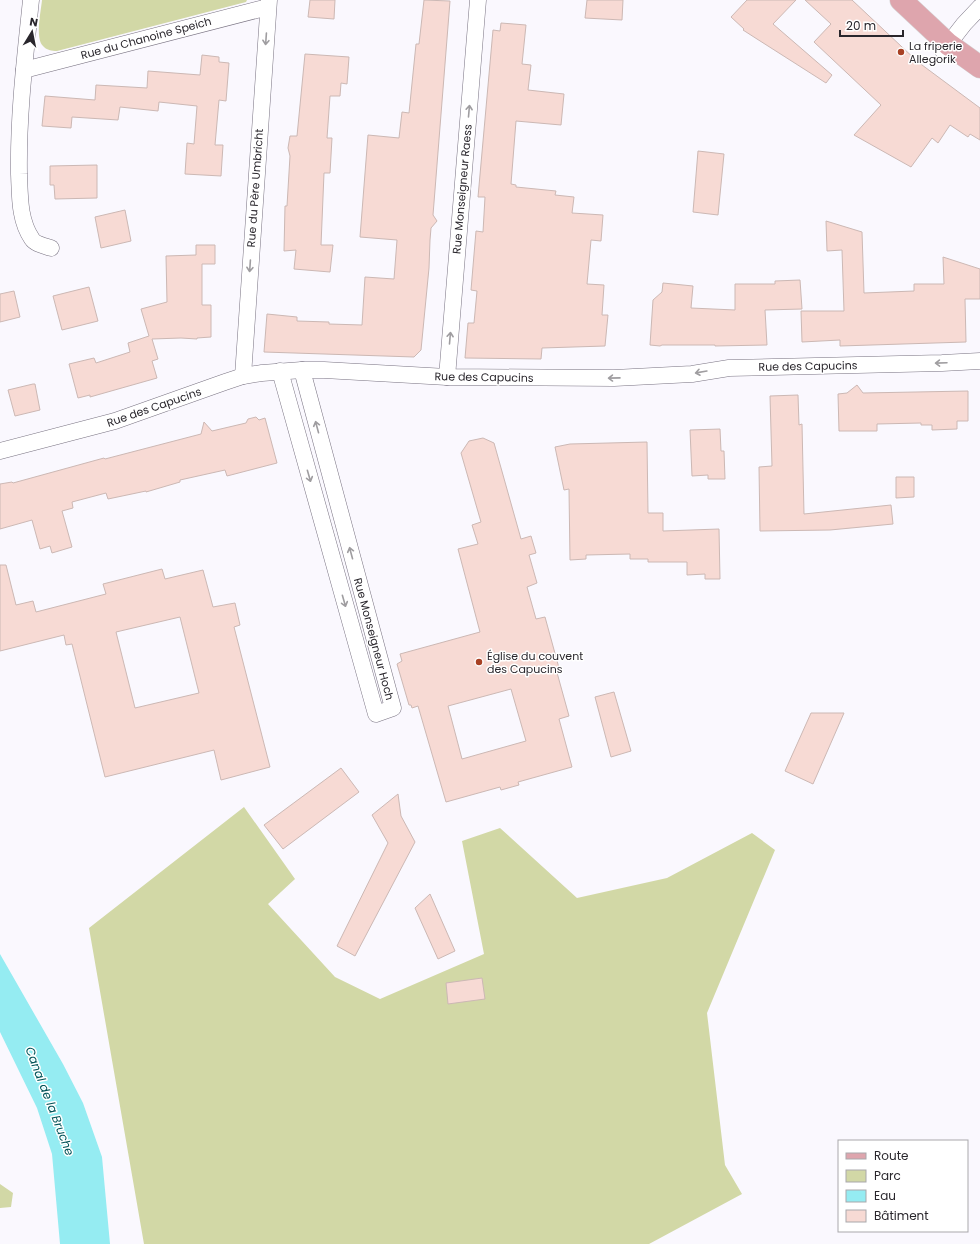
<svg xmlns="http://www.w3.org/2000/svg" width="980" height="1244" viewBox="0 0 980 1244" font-family="Poppins,sans-serif">
  <style>
    .green { fill: #d2d8a6 }
    .water { fill: #95ecf2 }
    .building { fill: #f7dad4; stroke: #ccb8b4; fill-rule: evenodd }
    .lines { fill: none; stroke-linecap: round; stroke-linejoin: round }
    .minor-casing { stroke: #797382; stroke-width: 17 }
    .primary-casing { stroke: #d4d4d5; stroke-width: 23 }
    .minor { stroke: #fff; stroke-width: 16 }
    .primary { stroke: #dea5ad; stroke-width: 22 }
    .oneway { stroke: #9f9da0 }
    .poi-dot { fill: #a84023; stroke: #fff; stroke-width: 1.5 }
    .labels { text-anchor: middle; dominant-baseline: central; stroke-width: 3; stroke-linejoin: round; paint-order: stroke }
    .street-label { font-size: 11px; fill: #29262c; stroke: #fff }
    .poi-label { font-size: 11px; fill: #29262c; stroke: #fff; text-anchor: start }
    .water-label { font-size: 12px; font-style: italic; fill: #005358; stroke: #fff }
  </style>
  <rect width="100%" height="100%" fill="#faf8fe"/>
  <!-- green -->
  <g class="green">
    <path d="M 42,0 L 247,0 L 246,2 L 57,51 C 52,51 46,50 43,46 C 35,38 41,11 42,0 Z"/>
    <polygon points="244,807 295,879 268,904 335,977 380,999 484,954 462,841 500,828 577,898 667,878 752,833 775,850 707,1013 725,1165 742,1194 649,1244 144,1244 89,928"/>
    <polygon points="0,1184 13,1193 11,1207 0,1208"/>
  </g>
  <!-- water -->
  <polygon class="water" points="0,954 63,1064 83,1103 102,1157 110,1244 60,1244 52,1154 37,1108 0,1032"/>
  <!-- building -->
  <g class="building">
    <polygon points="310,0 335,0 334,19 308,17"/>
    <polygon points="424,0 450,1 433,215 437,221 431,228 430,240 429,268 421,350 414,357 264,352 267,314 297,317 297,321 329,322 329,324 362,325 365,277 394,279 397,240 360,237 368,135 399,138 402,112 409,113 416,44 419,44"/>
    <polygon points="587,0 623,0 622,20 585,18"/>
    <polygon points="747,0 796,0 773,24 832,75 826,83 757,39 743,30 744,29 731,17"/>
    <polygon points="805,0 852,0 918,62 980,108 980,140 970,134 968,137 950,125 938,143 932,138 911,167 854,135 881,105 814,42 831,24"/>
    <polygon points="501,23 526,25 522,64 531,65 528,90 564,94 561,125 516,121 511,184 516,185 516,187 556,191 555,195 574,197 572,213 603,215 601,241 591,240 587,284 604,285 602,315 608,315 605,346 542,348 541,359 465,358 468,323 474,323 477,291 471,290 476,231 483,232 485,197 478,197 493,30 500,31"/>
    <polygon points="305,54 349,57 347,84 341,83 340,96 330,96 327,138 332,138 330,173 324,173 321,245 333,245 330,272 294,269 296,250 284,251 285,206 287,206 290,156 288,148 290,136 297,136"/>
    <polygon points="202,55 219,57 219,62 229,63 226,101 219,100 215,145 223,145 221,176 185,174 187,143 194,144 197,106 159,102 158,111 120,107 118,120 72,117 71,128 42,126 45,96 95,100 96,85 147,88 148,71 200,75"/>
    <polygon points="698,151 724,154 718,215 693,212"/>
    <polygon points="97,165 97,198 55,199 54,185 50,185 50,166"/>
    <polygon points="125,210 131,241 101,248 95,217"/>
    <polygon points="826,221 862,232 864,293 914,291 914,284 944,284 943,257 980,269 980,299 965,299 966,342 840,346 840,340 802,342 801,311 844,311 842,250 827,251"/>
    <polygon points="196,245 215,245 215,264 202,264 202,305 211,305 211,337 197,338 197,339 181,338 152,339 158,359 152,361 157,378 90,397 90,395 78,398 69,364 94,358 96,363 130,352 128,343 149,336 141,309 167,302 166,256 196,255"/>
    <polygon points="800,280 802,309 765,310 767,345 715,346 715,345 662,345 660,346 650,345 653,300 662,292 663,283 693,286 691,308 735,310 735,284 775,284 775,281"/>
    <polygon points="89,287 98,321 62,330 53,296"/>
    <polygon points="14,291 20,317 0,322 0,294"/>
    <polygon points="33,384 35,384 40,410 15,416 8,390"/>
    <polygon points="857,385 863,393 968,391 968,421 957,421 957,429 932,430 932,425 921,425 921,423 877,424 877,431 839,431 838,394 847,393"/>
    <polygon points="798,395 799,425 802,424 804,514 891,505 893,524 830,530 760,531 759,467 772,466 770,396"/>
    <polygon points="256,417 259,420 265,418 277,463 227,476 225,470 180,480 180,482 146,492 146,491 108,499 106,493 72,502 73,508 62,511 72,547 52,553 50,546 40,549 32,520 0,529 0,484 12,482 13,483 104,458 105,459 201,434 204,422 212,431 246,423 248,419"/>
    <polygon points="720,429 721,451 724,451 725,479 708,479 708,475 692,476 690,430"/>
    <path d="M 483,438 L 494,443 L 521,539 L 531,536 L 536,553 L 529,555 L 537,583 L 527,587 L 536,619 L 545,617 L 559,668 L 556,669 L 569,716 L 559,719 L 572,767 L 518,782 L 519,785 L 501,790 L 500,787 L 446,802 L 418,706 L 412,708 L 411,705 L 409,705 L 397,664 L 402,661 L 400,654 L 480,632 L 458,549 L 478,544 L 472,525 L 481,522 L 461,453 L 469,441 ZM 511,689 L 526,741 L 462,759 L 448,706 Z"/>
    <polygon points="647,442 648,513 663,513 663,531 719,529 720,579 705,579 705,574 687,575 687,562 648,562 648,559 630,559 630,554 586,555 586,559 570,560 569,489 564,490 555,447 570,444"/>
    <polygon points="896,477 914,477 914,497 896,498"/>
    <path d="M 0,565 L 6,565 L 16,605 L 33,601 L 36,612 L 106,594 L 103,584 L 162,569 L 165,579 L 203,570 L 213,607 L 235,603 L 240,625 L 234,627 L 270,767 L 221,780 L 214,750 L 105,777 L 72,644 L 66,645 L 64,635 L 0,651 ZM 180,617 L 199,693 L 135,708 L 116,632 Z"/>
    <polygon points="614,692 631,751 611,757 595,697"/>
    <polygon points="811,713 844,713 813,784 785,771"/>
    <polygon points="341,768 359,792 283,849 264,825"/>
    <polygon points="398,794 401,816 415,842 355,956 337,946 388,843 372,815"/>
    <polygon points="430,894 455,951 438,959 415,908"/>
    <polygon points="482,978 485,999 448,1004 446,983"/>
  </g>
  <g class="lines">
    <defs>
      <g id="minor">
        <path d="M 31,0 C 25,58 18,116 19,174 C 20,196 19,220 32,239 C 35,244 45,246 51,248"/>
        <polyline points="943,51 964,24 980,7"/>
        <polyline points="24,70 268,7"/>
        <polyline points="280,371 376,714 393,708 302,370"/>
        <polyline points="243,376 269,0"/>
        <polyline points="447,377 478,0"/>
        <polyline points="0,451 115,421 225,382 243,376 262,373 302,370 324,370 447,377 614,378 692,374 729,368 942,363 980,361"/>
      </g>
      <polyline id="primary" points="901,0 948,44 980,67"/>
    </defs>
    <!-- minor casing -->
    <use href="#minor" class="minor-casing"/>
    <!-- primary casing -->
    <use href="#primary" class="primary-casing"/>
    <!-- minor -->
    <use href="#minor" class="minor"/>
    <!-- primary -->
    <use href="#primary" class="primary"/>
  </g>
  <!-- one-way arrows -->
  <defs><path id="oneway-shaft" d="M-6 0H5M1.5-3L5.5 0L1.5 3" fill="none" stroke-width="1.6" stroke-linecap="round" stroke-linejoin="round"/></defs>
  <g class="oneway">
    <use href="#oneway-shaft" transform="translate(266 39) rotate(94)"/>
    <use href="#oneway-shaft" transform="translate(469 111) rotate(-85)"/>
    <use href="#oneway-shaft" transform="translate(250 266) rotate(94)"/>
    <use href="#oneway-shaft" transform="translate(450 338) rotate(-85)"/>
    <use href="#oneway-shaft" transform="translate(941 363) rotate(178)"/>
    <use href="#oneway-shaft" transform="translate(701 372) rotate(170)"/>
    <use href="#oneway-shaft" transform="translate(614 378) rotate(179)"/>
    <use href="#oneway-shaft" transform="translate(317 427) rotate(-105)"/>
    <use href="#oneway-shaft" transform="translate(309 476) rotate(74)"/>
    <use href="#oneway-shaft" transform="translate(351 553) rotate(-105)"/>
    <use href="#oneway-shaft" transform="translate(344 601) rotate(74)"/>
  </g>
  <!-- markers -->
  <g class="poi-dot">
    <circle cx="901" cy="52" r="4"/>
    <circle cx="479" cy="662" r="4"/>
  </g>
  <g class="labels">
    <!-- street labels -->
    <g class="street-label">
      <text transform="translate(146 38) rotate(-15)">Rue du Chanoine Speich</text>
      <text transform="translate(255 188) rotate(-86)">Rue du Père Umbricht</text>
      <text transform="translate(462 189) rotate(-85)">Rue Monseigneur Raess</text>
      <text transform="translate(808 366) rotate(-1)">Rue des Capucins</text>
      <text transform="translate(484 377) rotate(1)">Rue des Capucins</text>
      <text transform="translate(154 407) rotate(-19)">Rue des Capucins</text>
      <text transform="translate(374 639) rotate(75)">Rue Monseigneur Hoch</text>
    </g>
    <!-- poi labels -->
    <g class="poi-label">
      <text x="909" y="46">La friperie<tspan x="909" dy="13">Allegorik</tspan></text>
      <text x="487" y="656">Église du couvent<tspan x="487" dy="13">des Capucins</tspan></text>
    </g>
    <!-- water labels -->
    <g class="water-label">
      <text transform="translate(50 1101) rotate(69)">Canal de la Bruche</text>
    </g>
  </g>
  <!-- legend -->
  <rect x="838" y="1140" width="130" height="92" fill="#ffffff" stroke="#a9a8ab"/>
  <rect x="846" y="1153" width="20" height="6" fill="#dea5ad" stroke="#a9a8ab"/>
  <text x="874" y="1160" font-size="12" fill="#29262c">Route</text>
  <rect x="846" y="1170" width="20" height="12" fill="#d2d8a6" stroke="#a9a8ab"/>
  <text x="874" y="1180" font-size="12" fill="#29262c">Parc</text>
  <rect x="846" y="1190" width="20" height="12" fill="#95ecf2" stroke="#a9a8ab"/>
  <text x="874" y="1200" font-size="12" fill="#29262c">Eau</text>
  <rect x="846" y="1210" width="20" height="12" fill="#f7dad4" stroke="#a9a8ab"/>
  <text x="874" y="1220" font-size="12" fill="#29262c">Bâtiment</text>
  <!-- north arrow -->
  <g transform="translate(32 32) rotate(10)" stroke="#ffffff" stroke-width="3" paint-order="stroke">
  <path d="M0-3L7 15L0 10L-7 15Z" fill="#29262c"/>
  <text y="-6" font-size="11" font-weight="bold" text-anchor="middle" fill="#29262c">N</text>
  </g>
  <!-- scale -->
  <path d="M840 30v6h63v-6" fill="none" stroke="#29262c" stroke-width="2"/>
  <text x="846" y="30" font-size="12" fill="#29262c" stroke="#ffffff" stroke-width="3" paint-order="stroke">20 m</text>
</svg>
